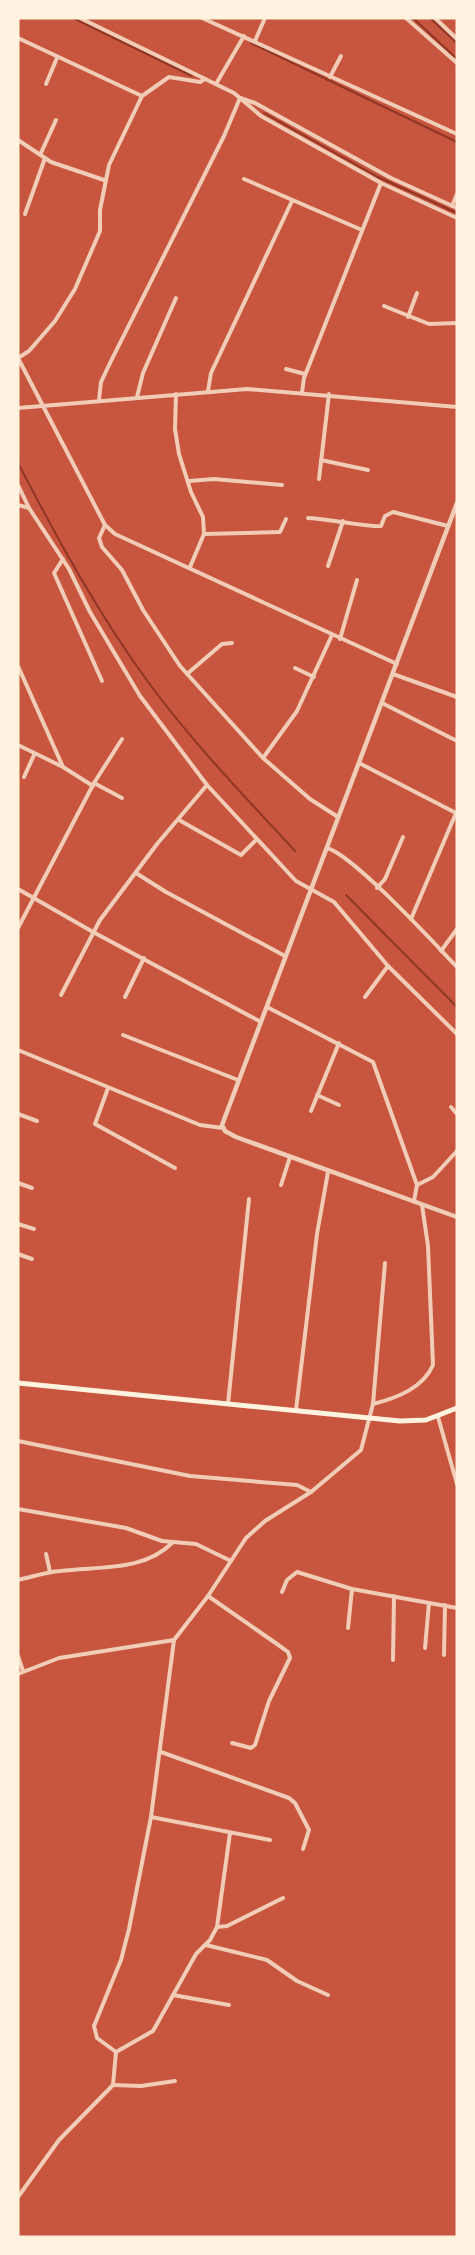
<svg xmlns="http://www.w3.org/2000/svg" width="475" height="2255" viewBox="0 0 475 2255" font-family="Lora,serif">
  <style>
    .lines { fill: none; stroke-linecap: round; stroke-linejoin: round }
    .stream { stroke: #8f3625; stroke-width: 2 }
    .minor { stroke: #f1ccb7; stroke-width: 4 }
    .tertiary { stroke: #f1ccb7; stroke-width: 4.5 }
    .primary { stroke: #fff3e0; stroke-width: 5 }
  </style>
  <rect width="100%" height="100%" fill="#c8553d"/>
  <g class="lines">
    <!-- stream -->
    <g class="stream">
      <polyline points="73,18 192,76"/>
      <polyline points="413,18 457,59"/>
      <polyline points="430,18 457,43"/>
      <polyline points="251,43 457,142"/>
      <polyline points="264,113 378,177 457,213"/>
      <path d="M 18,463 C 58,540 100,617 151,686 C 195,745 246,798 295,851"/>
      <polyline points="346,895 457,1007"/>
    </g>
    <!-- minor -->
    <g class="minor">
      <polyline points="80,18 234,93 261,116 381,183 457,218"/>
      <polyline points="202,18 457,134"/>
      <polyline points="406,18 457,63"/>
      <polyline points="435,18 457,39"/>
      <polyline points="18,38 142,96"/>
      <polyline points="255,41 265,18"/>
      <polyline points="330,77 341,56"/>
      <polyline points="46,84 57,58"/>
      <polyline points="216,84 244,36"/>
      <polyline points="18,140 51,162 104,180"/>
      <polyline points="41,153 56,120"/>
      <polyline points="244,179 362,230"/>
      <polyline points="452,206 457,194"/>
      <polyline points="25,214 45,158"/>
      <polyline points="384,306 429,324 457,323"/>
      <polyline points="408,317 417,293"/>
      <polyline points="18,358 105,525 115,534 397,664"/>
      <polyline points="18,358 29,351 55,321 75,289 100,231 100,210 109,165 142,96 169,77 200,82 205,79"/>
      <polyline points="286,369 305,374"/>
      <polyline points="208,391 211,373 292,201"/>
      <polyline points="302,392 304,378 381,183"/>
      <polyline points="176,394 175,429 179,454 191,492 203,517 204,534 190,567"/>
      <polyline points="137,397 143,373 176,298"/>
      <polyline points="99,400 101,382 111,361 224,136 240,98 255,103 391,178 457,208"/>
      <polyline points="18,408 247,389 457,407"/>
      <polyline points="321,460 368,470"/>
      <polyline points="319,479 329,394"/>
      <polyline points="189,481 214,479 282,485"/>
      <polyline points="18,485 29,508 69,569 90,612 140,696 207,785 296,881 334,902 388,966 457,1034"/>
      <polyline points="18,505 29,508"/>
      <path d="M 308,518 C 320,518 376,528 381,526 L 385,516 L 393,512 L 448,526"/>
      <polyline points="105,525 99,538 102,547 122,570 143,610 180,666 263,758 310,799 338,817"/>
      <polyline points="204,534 280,532 286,519"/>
      <polyline points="63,559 54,573 102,681"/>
      <polyline points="328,566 343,521"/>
      <polyline points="340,639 357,580"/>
      <polyline points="18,666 63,767 93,786"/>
      <polyline points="295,668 314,677"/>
      <polyline points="187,674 222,644 232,643"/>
      <polyline points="393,674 457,697"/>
      <polyline points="382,703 457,741"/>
      <polyline points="18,745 63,767"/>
      <polyline points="263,758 297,711 332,635"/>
      <polyline points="359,763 456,813 411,919"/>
      <polyline points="24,777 34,755"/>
      <polyline points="94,783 122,798"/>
      <polyline points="179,820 241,855 256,840"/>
      <path d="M 327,848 C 353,855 434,943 457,967"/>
      <polyline points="136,873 166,892 285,956"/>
      <polyline points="377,888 385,879 403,837"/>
      <polyline points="18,889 93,932 261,1022"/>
      <polyline points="18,928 94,783 122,739"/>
      <polyline points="441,951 457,929"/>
      <polyline points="61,995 100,920 157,844 207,785"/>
      <polyline points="125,997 144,958"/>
      <polyline points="365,997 388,966"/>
      <polyline points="267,1007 373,1062 417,1185 414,1201"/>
      <polyline points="123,1035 238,1080"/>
      <polyline points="18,1050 200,1125 223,1128"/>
      <polyline points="108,1088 95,1124 175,1168"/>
      <polyline points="317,1095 339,1105"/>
      <polyline points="451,1107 457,1114"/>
      <polyline points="311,1111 339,1043"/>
      <polyline points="18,1114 37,1121"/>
      <polyline points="18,1183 32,1188"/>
      <polyline points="281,1185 290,1157"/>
      <polyline points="417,1185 433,1177 457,1151"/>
      <polyline points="18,1224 34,1229"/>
      <polyline points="18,1254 32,1259"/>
      <polyline points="228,1404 249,1199"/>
      <path d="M 373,1404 C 397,1398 423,1388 433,1365 L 428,1246 L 422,1205"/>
      <polyline points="296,1410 317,1234 328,1172"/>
      <polyline points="438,1417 457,1484"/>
      <polyline points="18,1441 190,1476 297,1485 311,1492"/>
      <polyline points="18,1509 126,1528 162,1541 196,1544 231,1561"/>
      <polyline points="46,1554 50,1572"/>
      <path d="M 18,1580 C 32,1577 46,1572 60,1571 C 98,1566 143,1572 172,1543"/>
      <polyline points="282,1592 287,1580 297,1572 352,1589 457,1608"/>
      <polyline points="208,1596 277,1644 288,1652 290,1658 269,1701 255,1745 251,1748 232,1743"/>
      <polyline points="348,1628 352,1589"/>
      <polyline points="425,1648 429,1603"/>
      <polyline points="444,1655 445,1605"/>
      <polyline points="18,1656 23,1671"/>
      <polyline points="393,1660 394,1596"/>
      <polyline points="18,1674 59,1658 174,1640"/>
      <polyline points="161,1752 289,1798 295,1803 309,1830 303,1849"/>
      <polyline points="151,1817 270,1840"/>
      <polyline points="217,1927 230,1833"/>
      <polyline points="206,1945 267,1960 297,1981 328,1995"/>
      <polyline points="173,1995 229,2005"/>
      <polyline points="116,2052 153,2031 196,1954 210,1940 217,1927 227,1926 283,1898"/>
      <polyline points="113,2085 141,2086 175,2081"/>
      <polyline points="18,2197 59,2140 113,2085 116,2052 97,2038 94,2026 121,1960 129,1929 151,1817 174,1640 208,1596 246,1538 265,1521 311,1492 361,1450 373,1404 385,1263"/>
    </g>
    <!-- tertiary -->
    <polyline class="tertiary" points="457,503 222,1125 225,1131 236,1137 457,1217"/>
    <!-- primary -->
    <polyline class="primary" points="18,1383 400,1421 426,1420 457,1408"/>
  </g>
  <!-- border -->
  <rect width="475" height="2255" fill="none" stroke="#fff3e0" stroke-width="39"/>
</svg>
